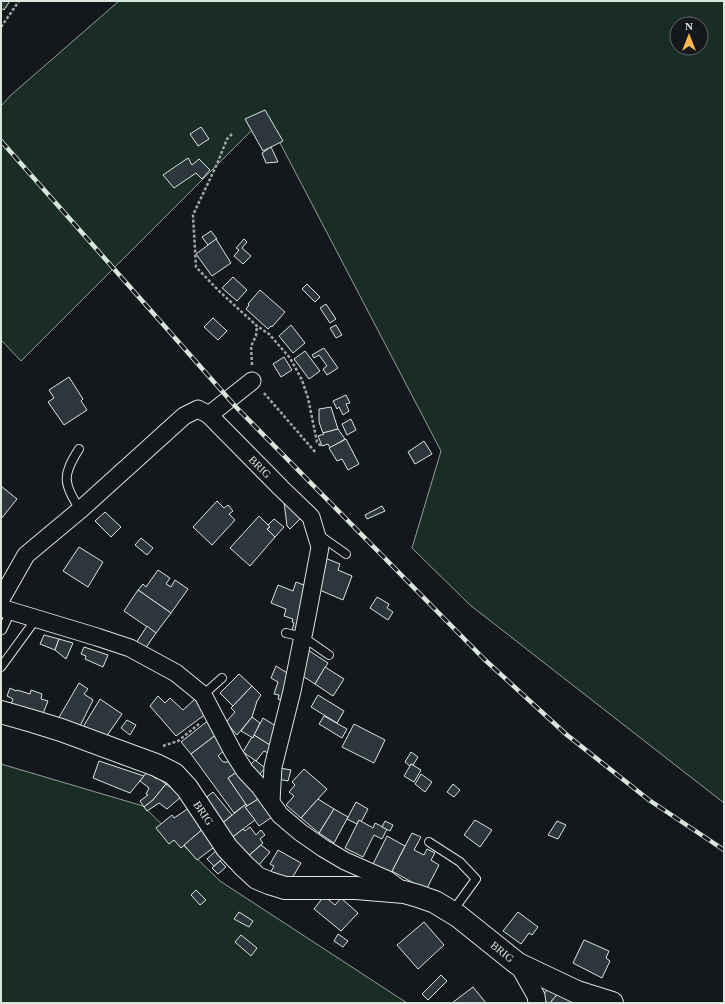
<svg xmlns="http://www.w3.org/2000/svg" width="725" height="1004" viewBox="0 0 725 1004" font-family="Georgia,serif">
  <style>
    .green { fill: #1a2d24; stroke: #939e99; fill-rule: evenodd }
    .building { fill: #2c363c; stroke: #d8e6dc }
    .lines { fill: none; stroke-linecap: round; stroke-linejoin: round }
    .lane-casing { stroke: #d8e6dc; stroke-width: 10 }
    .street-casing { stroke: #d8e6dc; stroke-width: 19 }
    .secondary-casing { stroke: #d8e6dc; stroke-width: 24 }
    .path { stroke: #9da8a2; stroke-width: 2.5; stroke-dasharray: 3 2; stroke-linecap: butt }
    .lane { stroke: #14181c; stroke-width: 8 }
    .street { stroke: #14181c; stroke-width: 17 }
    .secondary { stroke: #14181c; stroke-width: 22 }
    .rail-casing { stroke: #d8e6dc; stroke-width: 4.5 }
    .rail { stroke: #14181c; stroke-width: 3; stroke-dasharray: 9; stroke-linecap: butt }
    .labels { text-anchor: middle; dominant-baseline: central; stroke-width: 3; stroke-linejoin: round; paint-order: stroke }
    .street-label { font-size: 11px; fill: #d8e6dc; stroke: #14181c }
  </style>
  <rect width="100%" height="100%" fill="#14181c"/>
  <!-- green -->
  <g class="green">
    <path d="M 119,1 L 724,1 L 724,803 L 470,605 L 412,548 L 441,451 L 266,116 L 21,361 L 1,340 L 1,106 L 11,95 ZM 677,24 L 701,24 L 701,48 L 677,48 Z"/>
    <polygon points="1,764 143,806 220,881 407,1003 1,1003"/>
  </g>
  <!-- building -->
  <g class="building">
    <polygon points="1,1 10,1 4,10 1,8"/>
    <polygon points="265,110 283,141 263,151 245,119"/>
    <polygon points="201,127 209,139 198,146 190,134"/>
    <polygon points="271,147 278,162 266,163 262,153"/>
    <polygon points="188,158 192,165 199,159 210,170 202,179 196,173 174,188 163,175"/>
    <polygon points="211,231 217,239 208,245 202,237"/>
    <polygon points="216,239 231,263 212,276 196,254"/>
    <polygon points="244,239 247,242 242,248 251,256 243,264 234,256 239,250 236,248"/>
    <polygon points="233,277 247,290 237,301 222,288"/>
    <polygon points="307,284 320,297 315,302 302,289"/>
    <polygon points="260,290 285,312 272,327 271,326 268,329 246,309 249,305 248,304"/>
    <polygon points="326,304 336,319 330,323 320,308"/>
    <polygon points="213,318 227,331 218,340 204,327"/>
    <polygon points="291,325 305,343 293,353 279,336"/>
    <polygon points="336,325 342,335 336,338 330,328"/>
    <polygon points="324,348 338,368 327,375 323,369 327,366 319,355 314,358 312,355"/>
    <polygon points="305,351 320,371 309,379 294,359"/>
    <polygon points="284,357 292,370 281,377 273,364"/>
    <polygon points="69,377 83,399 81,401 87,410 64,425 48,402 54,398 49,390"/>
    <polygon points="346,395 350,403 346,404 349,411 343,415 339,407 337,409 333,401"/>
    <polygon points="331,407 338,429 323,433 319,422 319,409"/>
    <polygon points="351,419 356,430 347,435 342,424"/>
    <polygon points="338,429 345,439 330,448 328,444 322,446 318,436 324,434 323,433"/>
    <polygon points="346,439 359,464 348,470 342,459 337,461 329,448"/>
    <polygon points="424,441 432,454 415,464 408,452"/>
    <polygon points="1,486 17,499 1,519"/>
    <polygon points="217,501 224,508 228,505 233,511 229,514 235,520 212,545 193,527"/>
    <polygon points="284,502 301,518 290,529 287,526"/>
    <polygon points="382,506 385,511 367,519 365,515"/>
    <polygon points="105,512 121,527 111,537 95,521"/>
    <polygon points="259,516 270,527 267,529 275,537 250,566 230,548"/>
    <polygon points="274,519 284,527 275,537 267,529 270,527 268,525"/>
    <polygon points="141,538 153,548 147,555 135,545"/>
    <polygon points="79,547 103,562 88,587 63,571"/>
    <polygon points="325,558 340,564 338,570 352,576 343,600 315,588"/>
    <polygon points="158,570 170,578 166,584 171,587 175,580 188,589 171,613 138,590 143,584 146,587"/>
    <polygon points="296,582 309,587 301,633 292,630 294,623 292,622 293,619 284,616 286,609 271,603 278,585 293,591"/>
    <polygon points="138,590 171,613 156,633 124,611"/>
    <polygon points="377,597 389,604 387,608 393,612 388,620 370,608"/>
    <polygon points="147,626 156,633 145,649 136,643"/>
    <polygon points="44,635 59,639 55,650 40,644"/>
    <polygon points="59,639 73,643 66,659 55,650"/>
    <polygon points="84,647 108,655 103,667 85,659 86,656 81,654"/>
    <polygon points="308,650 328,663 315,684 298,673"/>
    <polygon points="276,666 289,674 285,702 278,699 279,695 274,694 278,682 271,678"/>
    <polygon points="325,667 344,679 333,696 315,684"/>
    <polygon points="239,674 252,686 233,706 220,693"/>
    <polygon points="79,683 88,689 84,694 93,700 76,734 54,726"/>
    <polygon points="252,686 261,695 257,701 252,717 237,735 226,722 235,712 231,708 233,706"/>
    <polygon points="10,688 16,691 17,690 30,694 31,690 42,694 41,699 48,701 42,716 11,704 13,699 7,696"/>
    <polygon points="318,695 344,711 337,723 311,707"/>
    <polygon points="158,696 165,703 170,698 183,710 195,699 207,713 176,736 150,706"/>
    <polygon points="100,699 122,714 104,740 83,727"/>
    <polygon points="324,716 347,729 342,738 319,724"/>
    <polygon points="252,717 260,723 253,738 241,731"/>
    <polygon points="263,718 279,728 273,747 254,735"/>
    <polygon points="210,719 217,734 191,754 181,742"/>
    <polygon points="127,720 136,725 130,735 121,728"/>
    <polygon points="354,724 385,740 374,763 342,747"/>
    <polygon points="217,734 227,748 218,756 223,762 228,762 233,758 240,770 228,778 246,804 234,813 191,754"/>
    <polygon points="254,735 273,747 272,755 264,751 256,761 243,752 252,737 253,738"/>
    <polygon points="411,752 418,757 413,765 411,764 410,766 405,762"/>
    <polygon points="255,760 265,768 260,774 250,765"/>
    <polygon points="99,761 144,776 130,793 93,778"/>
    <polygon points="411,764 421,770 414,782 404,776"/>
    <polygon points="280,768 291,770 288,781 278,779"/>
    <polygon points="304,769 327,789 301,818 286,805 294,796 289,792 295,785 292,782"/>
    <polygon points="240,770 260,798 247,806 228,778"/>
    <polygon points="147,772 157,779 158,778 166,784 153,800 144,807 140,801 148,795 146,794 149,788 140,781"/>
    <polygon points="421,774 432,782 425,792 415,784"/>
    <polygon points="166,784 182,796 167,809 159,803 147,811 144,807 153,800"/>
    <polygon points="453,784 460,790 454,797 447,792"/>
    <polygon points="213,792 232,815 220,825 203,800"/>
    <polygon points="260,798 275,815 259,826 245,807"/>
    <polygon points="318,799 334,809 319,833 301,818"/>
    <polygon points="356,802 368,809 361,822 359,820 357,824 347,819"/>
    <polygon points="246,804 247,806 245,807 255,820 230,839 220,825"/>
    <polygon points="189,808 204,828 181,848 174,840 169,844 156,828 172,815 174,818"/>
    <polygon points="334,809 348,817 334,843 319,833"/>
    <polygon points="359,820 373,828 375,823 387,829 382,839 374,835 363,857 345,848"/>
    <polygon points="475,820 492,830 480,847 464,835"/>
    <polygon points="385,821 393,825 390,831 382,827"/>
    <polygon points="557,821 566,825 558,839 548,835"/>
    <polygon points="250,827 256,835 261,830 265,835 260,839 263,843 246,858 230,839 243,829 245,831"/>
    <polygon points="204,828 217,845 197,860 184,845"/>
    <polygon points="412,833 421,837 414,850 424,855 427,849 435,853 431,860 439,865 426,890 392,871"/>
    <polygon points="387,836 405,846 391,873 373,864"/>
    <polygon points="261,845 270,852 258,866 246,858"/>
    <polygon points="219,848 226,856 214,866 207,859"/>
    <polygon points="278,850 301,863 288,885 269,875 274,866 270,864"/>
    <polygon points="220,861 226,867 218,874 212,868"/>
    <polygon points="196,890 206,900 200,905 191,895"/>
    <polygon points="324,896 335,905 341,898 358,913 341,931 314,909"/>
    <polygon points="239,912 253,921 249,927 234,919"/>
    <polygon points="518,912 538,927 532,935 529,933 521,944 503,931"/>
    <polygon points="424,922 444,945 418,969 397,945"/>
    <polygon points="338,934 348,941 343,947 334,941"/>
    <polygon points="241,935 257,948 251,956 235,942"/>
    <polygon points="584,940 609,951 606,958 610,961 602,978 573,963"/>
    <polygon points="441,975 447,981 428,1000 422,994"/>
    <polygon points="550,985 560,991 550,1003 547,1003 542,997"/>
    <polygon points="473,987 486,1003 452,1003"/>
    <polygon points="560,991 576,1003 550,1003"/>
  </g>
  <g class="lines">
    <defs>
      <g id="lane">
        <path d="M 79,449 C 61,477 64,483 80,510"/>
        <polyline points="319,535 346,554"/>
        <polyline points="2,630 11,611"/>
        <polyline points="286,633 303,637 329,655"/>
        <polyline points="1,667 36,619"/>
        <polyline points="203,695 222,678"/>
        <polyline points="429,842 460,862 476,879 452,912"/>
      </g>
      <g id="street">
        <polyline points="209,415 252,381"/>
        <path id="s1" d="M 1,599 L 26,555 L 80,510 L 184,416 L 198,409 L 209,415 L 281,488 L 311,517 L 320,547 L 307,616 L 292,691 L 273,767 L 271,801"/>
        <polyline points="1,608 97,637 130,648 176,673 203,695 233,752 245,771 260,787 280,815 300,832 323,848 345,861 388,880 404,892"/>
        <polyline points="518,964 536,996 537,1003"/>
      </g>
      <g id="secondary">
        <path id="s2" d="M 1,712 L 32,721 L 61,730 L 156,765 L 174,774 L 187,788 L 227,848 L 244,866 L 257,878 L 269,883 L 285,888 L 356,888 L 404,892 L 418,896 L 435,902 L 458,916 L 518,964 L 577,992 L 612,1003"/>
      </g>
    </defs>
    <!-- lane casing -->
    <use href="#lane" class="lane-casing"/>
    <!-- street casing -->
    <use href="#street" class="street-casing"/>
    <!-- secondary casing -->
    <use href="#secondary" class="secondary-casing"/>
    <!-- path -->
    <g class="path">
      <polyline points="1,27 19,1"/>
      <polyline points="232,134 227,139 217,164 193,215 196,267 219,291 257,326 269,334 290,358 302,380 308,398 317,442 322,447"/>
      <polyline points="252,365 251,346 256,336 257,326"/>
      <polyline points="264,393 316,453"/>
      <polyline points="163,746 178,741 199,724"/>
    </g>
    <!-- lane -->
    <use href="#lane" class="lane"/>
    <!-- street -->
    <use href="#street" class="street"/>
    <!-- secondary -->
    <use href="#secondary" class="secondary"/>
    <defs>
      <polyline id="rail" points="1,141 236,407 484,659 567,735 649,800 724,850"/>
    </defs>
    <!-- rail casing -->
    <use href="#rail" class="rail-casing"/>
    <!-- rail -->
    <use href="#rail" class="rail"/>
  </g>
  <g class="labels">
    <!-- street labels -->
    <g class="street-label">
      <text stroke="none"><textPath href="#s1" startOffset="362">BRIG</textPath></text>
      <text stroke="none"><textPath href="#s2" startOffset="233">BRIG</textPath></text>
      <text stroke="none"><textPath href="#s2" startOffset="583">BRIG</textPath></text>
    </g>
  </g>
  <!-- border -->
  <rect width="725" height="1004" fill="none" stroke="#d8e6dc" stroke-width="4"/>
  <!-- north arrow -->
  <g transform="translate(689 36)"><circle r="19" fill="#14181c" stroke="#626a69"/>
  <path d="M0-3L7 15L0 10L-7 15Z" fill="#ffb74d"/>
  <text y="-6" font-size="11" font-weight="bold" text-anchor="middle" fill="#d8e6dc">N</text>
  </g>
</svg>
